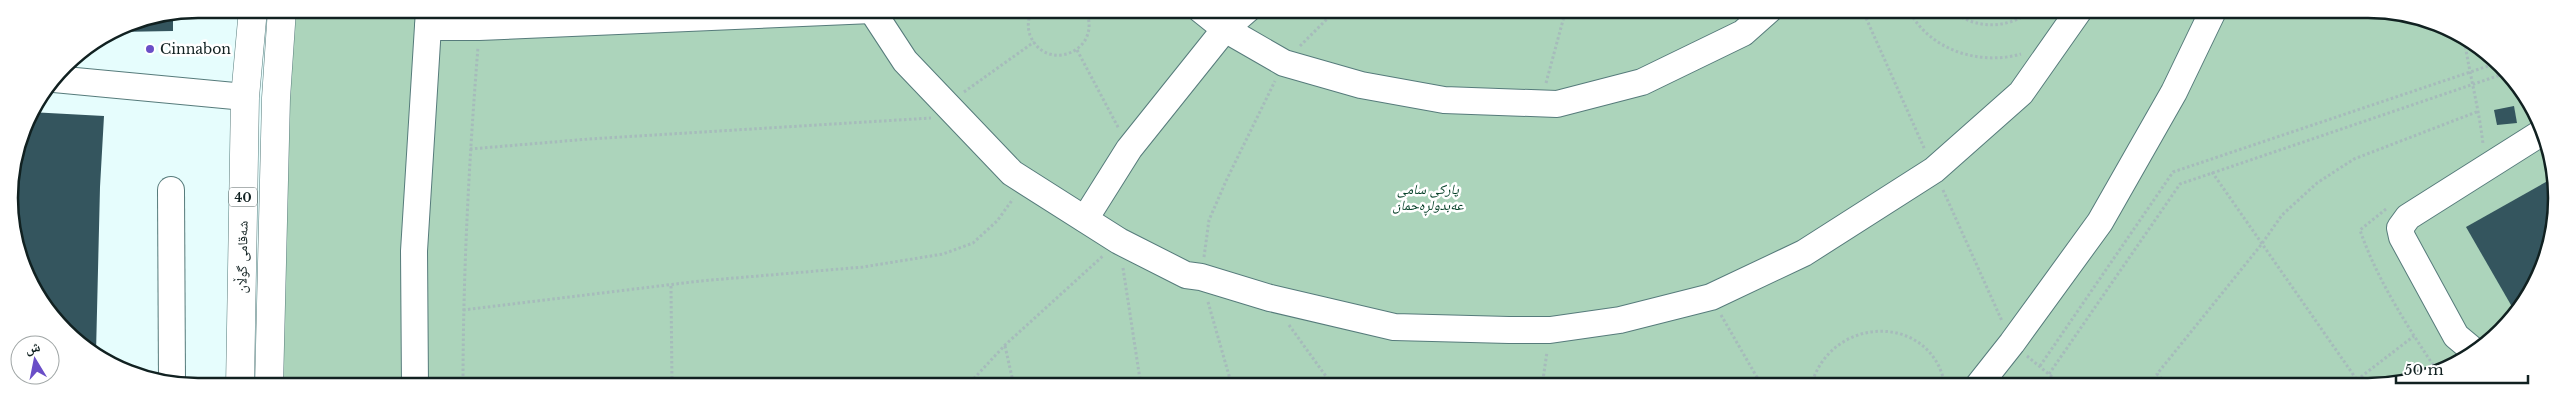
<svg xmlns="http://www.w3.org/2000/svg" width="2566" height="395" viewBox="0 0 2566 395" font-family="'Libre Baskerville','Noto Naskh Arabic',serif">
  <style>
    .green { fill: #acd4bb }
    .building { fill: #34555e }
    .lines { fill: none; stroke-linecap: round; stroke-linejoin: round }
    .minor-casing { stroke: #567b7b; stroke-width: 28 }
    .major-casing { stroke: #567b7b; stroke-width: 29 }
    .path { stroke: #a6bbbb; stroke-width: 3; stroke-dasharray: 2.5 2.5; stroke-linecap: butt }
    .minor { stroke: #fff; stroke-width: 26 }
    .major { stroke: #fff; stroke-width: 28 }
    .poi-dot { fill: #6a4ec7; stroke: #fff; stroke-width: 2 }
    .labels { text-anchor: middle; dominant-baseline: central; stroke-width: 5; stroke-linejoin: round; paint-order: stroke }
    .shield { fill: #fff; stroke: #586464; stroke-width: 1 }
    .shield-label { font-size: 12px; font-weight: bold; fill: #112121 }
    .poi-label { font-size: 14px; fill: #112121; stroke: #fff; text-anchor: start }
    .park-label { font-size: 14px; font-style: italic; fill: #013d24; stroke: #fff }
    .street-label { font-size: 14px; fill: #112121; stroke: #fff }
    .rim { fill: none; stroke: #112121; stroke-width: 2.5 }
  </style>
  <rect width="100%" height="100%" fill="#e6fdfd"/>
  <!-- green -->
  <polygon class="green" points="293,9 2381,9 2452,28 2511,73 2547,137 2557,210 2538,281 2502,331 2452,367 2381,386 278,386"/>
  <!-- building -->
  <g class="building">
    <polygon points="173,14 173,31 117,32 116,29 126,23"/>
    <polygon points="2514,106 2517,123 2497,125 2494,110"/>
    <polygon points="30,112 104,116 100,187 96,353 56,322 19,258 9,185"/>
    <polygon points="2553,178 2557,210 2538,281 2515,312 2466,227"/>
  </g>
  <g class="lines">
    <defs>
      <g id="minor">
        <polyline points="871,9 905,61 1012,173 1119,241 1186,275 1201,277 1270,298 1394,327 1509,330 1550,330 1620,320 1711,297 1804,253 1934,170 2021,93 2080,9"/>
        <polyline points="1200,9 1225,29 1284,63 1361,85 1444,100 1557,104 1642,82 1743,33 1770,9"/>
        <polyline points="428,27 479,27 872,10"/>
        <polyline points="54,79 245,97"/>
        <polyline points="171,190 172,382"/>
        <polyline points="1085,219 1129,149 1225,29 1248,9"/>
        <polyline points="2474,351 2456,336 2402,237 2400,228 2408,217 2544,131"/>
        <polyline points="415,386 414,251 429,10"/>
        <polyline points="1978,386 2012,343 2100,222 2174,92 2214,9"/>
      </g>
      <g id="major">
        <polyline points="240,386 245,97 253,9"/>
        <polyline points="269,386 276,98 282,9"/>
      </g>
    </defs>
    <!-- minor casing -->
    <use href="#minor" class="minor-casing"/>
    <!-- major casing -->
    <use href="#major" class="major-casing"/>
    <!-- path -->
    <g class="path">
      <path d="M 1033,9 C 1028,16 1027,27 1030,35 C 1046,75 1105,50 1085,9"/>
      <polyline points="1862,9 1925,150"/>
      <path d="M 1908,9 C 1929,50 1979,66 2021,54"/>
      <path d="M 1949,9 C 1975,30 2008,30 2034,9"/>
      <path d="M 2464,37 C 2469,73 2479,108 2483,144"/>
      <polyline points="1300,46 1337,9"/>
      <polyline points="1077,50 1119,129"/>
      <polyline points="1546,83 1566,9"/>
      <polyline points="964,92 1034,42"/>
      <polyline points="470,149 589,139 931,118"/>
      <polyline points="2212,172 2357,380"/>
      <polyline points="1943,190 2002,321"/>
      <path d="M 2386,209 L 2360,230 C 2377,280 2408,327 2437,371"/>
      <polyline points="1204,257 1209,220 1226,181 1275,81"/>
      <polyline points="1123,268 1141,386"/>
      <polyline points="671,286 672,386"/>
      <polyline points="1208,302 1232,386"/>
      <polyline points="463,310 700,281 863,267 943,254 973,243 997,221 1013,199"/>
      <polyline points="1721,315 1762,386"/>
      <polyline points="1289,325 1333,386"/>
      <polyline points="1005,346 1014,386"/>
      <polyline points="2027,356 2063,386"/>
      <polyline points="2040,366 2173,172 2497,63"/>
      <polyline points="2049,374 2180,184 2509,72"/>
      <path d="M 463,386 C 463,273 469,160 478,47"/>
      <polyline points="967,386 1005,345 1104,255"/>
      <polyline points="1542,386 1547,352"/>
      <path d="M 1811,386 C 1831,313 1933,313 1945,386"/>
      <polyline points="2169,386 2157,374 2261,245 2282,215 2317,183 2354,159 2479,111"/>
      <polyline points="2349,386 2414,336"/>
    </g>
    <!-- minor -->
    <use href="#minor" class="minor"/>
    <!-- major -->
    <use href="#major" class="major"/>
  </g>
  <!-- markers -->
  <circle class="poi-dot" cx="150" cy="49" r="5"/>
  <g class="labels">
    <!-- shield labels -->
    <rect class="shield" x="229" y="187.5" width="28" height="19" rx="4"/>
    <g class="shield-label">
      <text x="243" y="197">40</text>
    </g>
    <!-- poi labels -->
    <g class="poi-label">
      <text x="160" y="49">Cinnabon</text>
    </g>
    <!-- park labels -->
    <g class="park-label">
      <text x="1428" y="189">پارکی سامی<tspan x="1428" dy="16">عەبدولڕەحمان</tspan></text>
    </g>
    <!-- street labels -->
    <g class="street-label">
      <text transform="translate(242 257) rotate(-89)">شەقامی گوڵان</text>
    </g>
  </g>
  <!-- crop -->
  <path d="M0 0H2566V395H0ZM198 18H2368A180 180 0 0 1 2548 198V198A180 180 0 0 1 2368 378H198A180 180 0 0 1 18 198V198A180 180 0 0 1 198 18Z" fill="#fff" fill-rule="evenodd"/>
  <path class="rim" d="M198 18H2368A180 180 0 0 1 2548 198V198A180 180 0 0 1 2368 378H198A180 180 0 0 1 18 198V198A180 180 0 0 1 198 18Z"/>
  <!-- north arrow -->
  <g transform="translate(35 360) rotate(350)"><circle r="24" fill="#ffffff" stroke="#a0a6a6"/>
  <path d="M0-4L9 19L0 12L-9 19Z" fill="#6a4ec7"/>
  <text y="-8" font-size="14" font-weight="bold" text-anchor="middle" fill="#112121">ش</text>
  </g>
  <!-- scale -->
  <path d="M2396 375v8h132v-8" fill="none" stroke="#112121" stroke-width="2.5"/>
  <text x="2404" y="375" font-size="15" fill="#112121" stroke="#ffffff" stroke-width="4" paint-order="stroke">50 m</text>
</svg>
